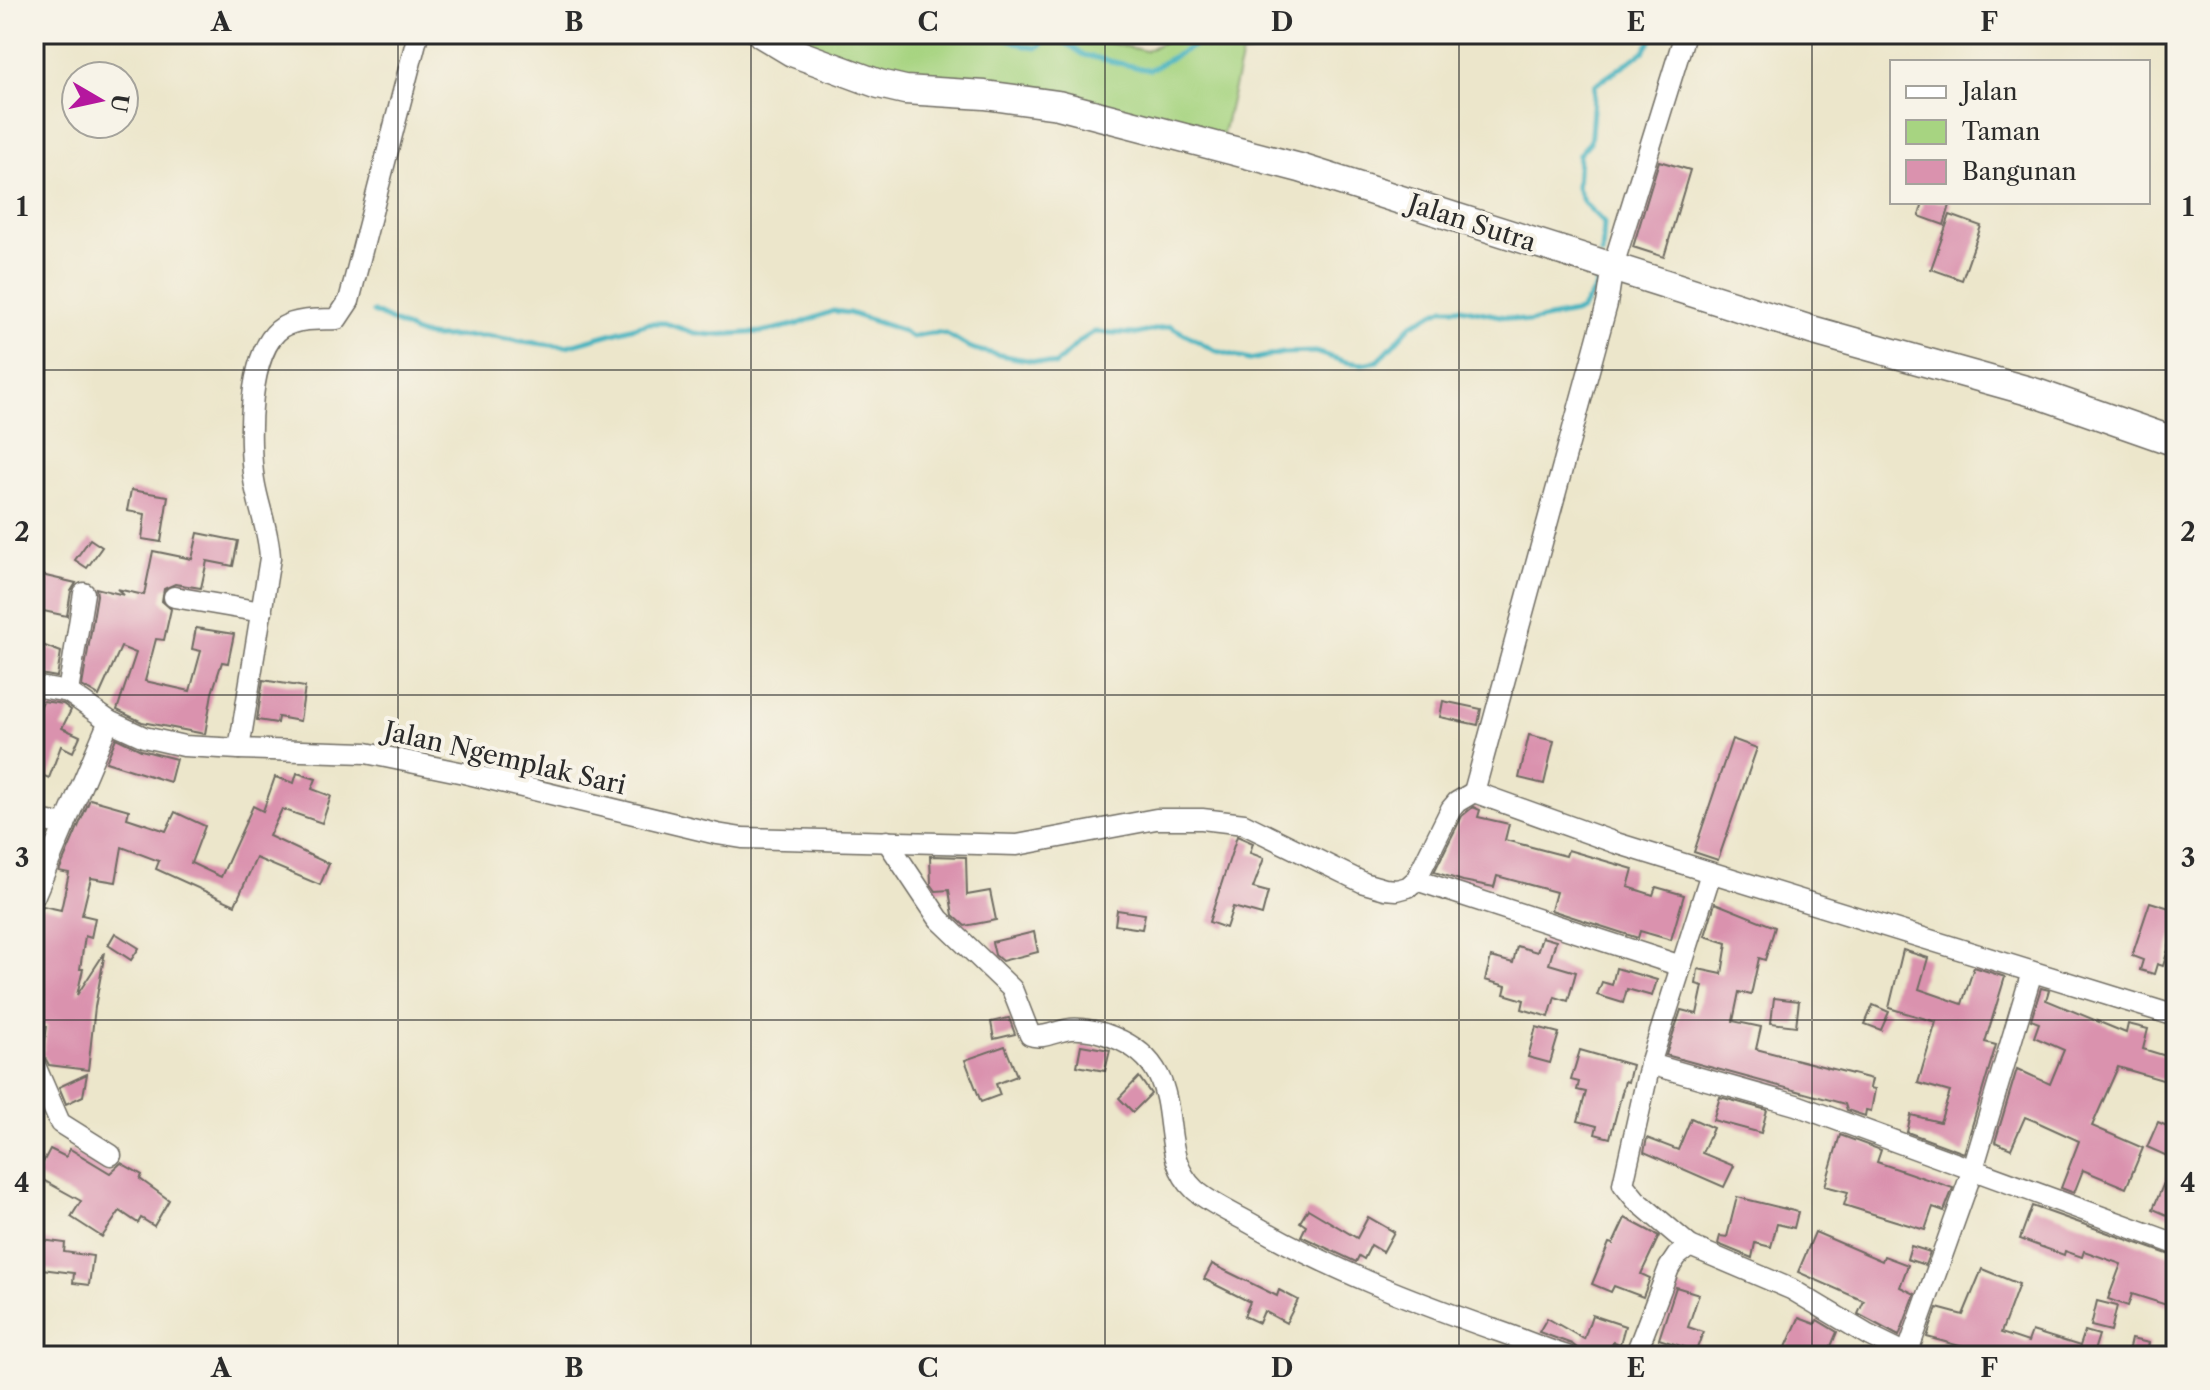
<svg xmlns="http://www.w3.org/2000/svg" width="2210" height="1390" viewBox="0 0 2210 1390" font-family="'Libre Caslon Text',serif">
  <style>
    .green { fill: #a7d481; stroke: #698056; stroke-width: 2 }
    .lines { fill: none; stroke-linecap: round; stroke-linejoin: round }
    .stream { stroke: #44b3bf; stroke-width: 5 }
    .building { fill: #da92ae }
    .street-casing { stroke: #6f6c63; stroke-width: 23 }
    .secondary-casing { stroke: #6f6c63; stroke-width: 31 }
    .street { stroke: #fff; stroke-width: 20 }
    .secondary { stroke: #fff; stroke-width: 28 }
    .grid { fill: none; stroke: #2b2b2b; stroke-width: 2; stroke-opacity: 0.55 }
    .labels { text-anchor: middle; dominant-baseline: central; stroke-width: 8; stroke-linejoin: round; paint-order: stroke }
    .street-label { font-size: 26px; fill: #2b2b2b; stroke: #f7f3e8 }
    .neatline { fill: none; stroke: #2b2b2b; stroke-width: 3 }
    .grid-label { font-size: 26px; text-anchor: middle; font-weight: bold; fill: #2b2b2b }
  </style>
  <rect width="100%" height="100%" fill="#f7f3e8"/>
  <filter id="ink" filterUnits="userSpaceOnUse"><feTurbulence type="fractalNoise" baseFrequency=".0125" numOctaves="2"/><feDisplacementMap in="SourceGraphic" scale="16" xChannelSelector="R" yChannelSelector="G"/><feConvolveMatrix kernelMatrix="1 2 1 2 8 2 1 2 1" color-interpolation-filters="sRGB"/></filter>
  <filter id="wash" filterUnits="userSpaceOnUse"><feTurbulence type="fractalNoise" baseFrequency=".006" numOctaves="4" result="noise"/><feDisplacementMap in="SourceGraphic" scale="32" xChannelSelector="R" yChannelSelector="G"/><feGaussianBlur stdDeviation="1.8" result="paint"/><feColorMatrix in="noise" values="0 0 0 0 0 0 0 0 0 0 0 0 0 0 0 0 0 1.4 0 .05"/><feComposite in="paint" operator="in"/></filter>
  <g filter="url(#wash)">
    <rect width="100%" height="100%" fill="#ece6cb"/>
    <!-- green -->
    <polygon class="green" points="778,34 1083,34 1091,39 1146,51 1178,34 1328,34 1296,44 1242,54 1222,138 906,82"/>
    <g class="lines">
      <!-- stream -->
      <g class="stream">
        <polyline points="996,34 1025,46 1036,48 1041,45 1047,34"/>
        <polyline points="1052,34 1084,55 1149,70 1206,39 1231,34"/>
        <polyline points="1602,254 1604,223 1584,203 1577,188 1579,154 1590,142 1591,134 1595,85 1643,52 1656,34"/>
        <path d="M 373,312 L 418,334 L 434,337 L 485,336 L 551,345 L 567,346 L 649,323 L 665,323 L 695,333 L 713,335 L 763,332 L 798,324 L 833,311 L 849,313 L 901,330 L 912,337 C 957,324 949,344 981,351 C 1006,357 1031,360 1055,365 L 1080,341 L 1094,332 L 1137,334 L 1170,326 L 1214,350 L 1249,360 L 1283,353 L 1315,352 L 1346,362 L 1362,364 L 1378,361 L 1412,324 L 1444,308 L 1461,308 L 1529,322 L 1574,313 L 1581,310 L 1596,288 L 1599,272"/>
      </g>
    </g>
    <g id="blocks">
      <!-- building -->
      <g class="building">
        <polygon points="1659,161 1690,170 1664,257 1633,247"/>
        <polygon points="1923,202 1951,202 1944,225 1919,216"/>
        <polygon points="1950,215 1981,226 1962,280 1931,269"/>
        <polygon points="131,490 168,496 161,542 142,539 145,514 127,511"/>
        <polygon points="198,533 238,541 233,566 207,561 201,588 175,584 164,589 162,601 171,609 164,640 156,639 145,681 190,691 201,651 192,649 196,628 234,634 228,663 222,662 212,693 205,734 142,722 117,710 136,653 121,647 99,696 82,686 97,595 96,588 124,595 117,589 144,595 153,551 192,559"/>
        <polygon points="90,539 102,547 87,568 75,560"/>
        <polygon points="37,574 76,583 71,591 67,616 34,609 34,588"/>
        <polygon points="34,642 61,652 57,677 34,673"/>
        <polygon points="263,680 305,687 300,721 278,717 277,723 257,720"/>
        <polygon points="43,701 63,704 71,710 62,728 80,736 73,752 61,746 49,778 34,772 34,721"/>
        <polygon points="1443,701 1481,709 1478,725 1440,717"/>
        <polygon points="1529,735 1554,741 1544,784 1519,778"/>
        <polygon points="116,738 141,750 176,759 170,782 106,762"/>
        <polygon points="1732,739 1757,748 1718,860 1694,852"/>
        <polygon points="297,773 316,779 312,789 331,796 322,823 282,809 269,836 329,864 320,885 256,858 235,905 156,869 159,861 122,847 116,882 91,878 82,915 95,918 91,938 85,936 80,969 83,969 77,995 105,952 95,1007 88,1070 49,1065 43,1054 47,1026 35,1024 40,995 34,994 34,933 39,908 43,906 61,910 69,873 59,871 90,799 129,810 127,818 166,831 175,812 205,826 191,863 221,877 253,806 263,811 275,777 294,783"/>
        <polygon points="1473,807 1480,810 1478,817 1509,824 1505,840 1566,856 1568,850 1633,869 1628,887 1653,895 1656,887 1684,895 1671,940 1640,931 1638,938 1551,910 1556,892 1497,876 1494,887 1463,881 1434,872 1462,816"/>
        <polygon points="34,832 46,835 40,850 34,849"/>
        <polygon points="1237,836 1253,843 1250,853 1264,858 1253,888 1268,892 1262,915 1233,907 1226,928 1209,922"/>
        <polygon points="930,856 966,857 967,895 990,891 996,920 965,926 953,915 949,890 936,891 931,884"/>
        <polygon points="2150,902 2176,910 2176,924 2163,966 2157,964 2154,974 2140,970 2143,960 2132,956"/>
        <polygon points="1715,903 1775,927 1765,960 1759,958 1751,995 1739,992 1733,1021 1761,1027 1756,1049 1872,1079 1870,1088 1875,1089 1871,1111 1866,1110 1865,1116 1847,1110 1845,1104 1666,1055 1681,1010 1697,1014 1703,986 1696,984 1698,969 1722,974 1727,943 1705,936"/>
        <polygon points="1117,910 1145,914 1142,929 1115,925"/>
        <polygon points="1034,932 1038,952 1002,961 995,955 992,942"/>
        <polygon points="115,933 139,948 131,960 108,945"/>
        <polygon points="1542,937 1556,941 1549,964 1576,972 1568,1001 1555,997 1549,1017 1522,1009 1524,1000 1504,994 1506,986 1485,980 1491,957 1513,963 1517,946 1537,952"/>
        <polygon points="1903,950 1928,958 1919,989 1962,1004 1974,967 2005,977 1985,1042 1996,1045 1964,1153 1907,1132 1911,1115 1940,1122 1950,1092 1918,1083 1936,1022 1889,1008"/>
        <polygon points="1616,968 1657,980 1652,996 1627,989 1623,1003 1597,995 1602,982 1612,985"/>
        <polygon points="2041,988 2049,990 2046,1000 2126,1033 2128,1024 2148,1029 2143,1049 2176,1059 2176,1084 2118,1067 2092,1126 2143,1148 2126,1188 2083,1170 2074,1193 2061,1188 2079,1141 2035,1121 2025,1117 2011,1149 1995,1142 2017,1069 2050,1084 2064,1050 2034,1037 2039,1023 2031,1020"/>
        <polygon points="1774,998 1799,1001 1796,1026 1771,1023"/>
        <polygon points="1873,1005 1889,1012 1881,1030 1865,1024"/>
        <polygon points="1009,1018 1015,1034 994,1039 991,1022"/>
        <polygon points="1536,1027 1559,1033 1550,1063 1528,1057"/>
        <polygon points="1081,1045 1110,1050 1105,1071 1077,1066"/>
        <polygon points="1005,1046 1017,1076 996,1084 1000,1095 981,1102 965,1060"/>
        <polygon points="1580,1050 1632,1065 1628,1082 1625,1081 1610,1138 1595,1134 1597,1126 1578,1121 1586,1092 1577,1090 1579,1082 1571,1080"/>
        <polygon points="87,1074 83,1096 66,1104 59,1087"/>
        <polygon points="1139,1077 1151,1094 1133,1112 1119,1098"/>
        <polygon points="1720,1097 1767,1110 1761,1133 1713,1120"/>
        <polygon points="1691,1118 1713,1128 1702,1153 1734,1166 1724,1187 1644,1152 1647,1138 1678,1150"/>
        <polygon points="2158,1122 2176,1130 2176,1219 2153,1209 2174,1159 2147,1147"/>
        <polygon points="1840,1135 1881,1150 1877,1162 1953,1188 1944,1211 1933,1207 1925,1230 1844,1205 1848,1192 1825,1186"/>
        <polygon points="50,1149 66,1157 70,1149 110,1173 121,1163 142,1175 140,1179 169,1200 154,1226 141,1218 138,1223 120,1211 102,1237 71,1217 81,1201 36,1176"/>
        <polygon points="1737,1197 1798,1212 1794,1228 1777,1224 1771,1247 1755,1243 1752,1258 1718,1244 1720,1236 1727,1237"/>
        <polygon points="2032,1206 2176,1257 2176,1308 2132,1294 2128,1306 2108,1299 2121,1264 2084,1251 2082,1257 2065,1251 2064,1255 2020,1239"/>
        <polygon points="1308,1209 1357,1238 1368,1217 1394,1232 1383,1252 1371,1245 1364,1259 1359,1256 1356,1262 1301,1236 1306,1226 1300,1222"/>
        <polygon points="1625,1218 1659,1236 1641,1274 1650,1278 1643,1297 1614,1286 1611,1292 1592,1284 1609,1243 1613,1244"/>
        <polygon points="1815,1232 1882,1261 1884,1256 1908,1265 1900,1287 1915,1294 1899,1336 1858,1314 1864,1301 1798,1272"/>
        <polygon points="34,1239 65,1243 64,1252 93,1256 89,1285 73,1283 74,1273 34,1268"/>
        <polygon points="1911,1246 1930,1252 1925,1265 1907,1259"/>
        <polygon points="1212,1264 1277,1296 1279,1290 1298,1300 1286,1323 1264,1311 1259,1323 1244,1316 1250,1302 1204,1279"/>
        <polygon points="1982,1269 2019,1284 2001,1333 2028,1342 2032,1331 2080,1346 2085,1331 2099,1335 2094,1351 2100,1353 2100,1356 1972,1356 1974,1350 1927,1337 1937,1308 1963,1315"/>
        <polygon points="1676,1287 1699,1294 1688,1327 1703,1332 1696,1351 1659,1339"/>
        <polygon points="2097,1301 2117,1306 2111,1331 2091,1326"/>
        <polygon points="1592,1315 1625,1326 1620,1344 1613,1342 1609,1354 1612,1356 1580,1356 1577,1348 1572,1344 1539,1332 1547,1318 1584,1339"/>
        <polygon points="1799,1318 1815,1324 1817,1320 1837,1332 1827,1356 1818,1356 1801,1349 1799,1353 1786,1347"/>
        <polygon points="2131,1339 2149,1343 2146,1356 2127,1356"/>
      </g>
    </g>
  </g>
  <g filter="url(#ink)">
    <use href="#blocks" fill-opacity="0" stroke="#6f6c63" stroke-width="2"/>
    <g class="lines">
      <defs>
        <g id="street">
          <path d="M 418,34 L 349,301 L 337,319 C 320,320 299,318 283,327 C 247,349 248,443 254,480 C 258,506 269,531 270,558 L 239,749 L 366,753 L 464,773 L 717,834 L 742,838 L 1017,845 L 1156,819 L 1202,819 L 1244,824 L 1364,883 L 1385,889 L 1397,890 L 1408,887 L 1416,880 L 1451,809 L 1457,802 L 1474,792"/>
          <polyline points="1685,34 1613,266 1607,304 1474,792 1616,843 2176,1016"/>
          <polyline points="174,597 262,612"/>
          <polyline points="34,686 68,692 109,721 144,737 184,746 239,749"/>
          <polyline points="68,692 84,593"/>
          <polyline points="34,819 65,825"/>
          <path d="M 887,841 L 939,919 L 1012,989 L 1030,1035 C 1042,1040 1058,1030 1071,1029 C 1085,1028 1100,1032 1113,1037 C 1197,1070 1149,1148 1195,1190 C 1212,1205 1237,1215 1257,1227 C 1333,1270 1410,1300 1492,1329 C 1517,1337 1541,1348 1567,1356"/>
          <polyline points="1711,873 1650,1064 1623,1184 1636,1200 1690,1246 1791,1289 1868,1335 1911,1356"/>
          <polyline points="1416,880 1681,966"/>
          <polyline points="34,897 109,721"/>
          <polyline points="34,1063 60,1123 111,1155"/>
          <polyline points="1650,1064 1796,1105 2176,1244"/>
          <polyline points="1907,1354 1973,1169 2032,972"/>
          <polyline points="1635,1356 1669,1268 1677,1256 1690,1246"/>
        </g>
        <polyline id="secondary" points="762,34 792,52 879,84 905,90 985,95 1058,105 1300,168 1811,330 2036,393 2176,442"/>
      </defs>
      <!-- street casing -->
      <use href="#street" class="street-casing"/>
      <!-- secondary casing -->
      <use href="#secondary" class="secondary-casing"/>
      <!-- street -->
      <use href="#street" class="street"/>
      <!-- secondary -->
      <use href="#secondary" class="secondary"/>
    </g>
  </g>
  <!-- grid -->
  <path class="grid" d="M 398,34 L 398,1356M 751,34 L 751,1356M 1105,34 L 1105,1356M 1459,34 L 1459,1356M 1812,34 L 1812,1356M 34,370 L 2176,370M 34,695 L 2176,695M 34,1020 L 2176,1020"/>
  <g class="labels">
    <!-- street labels -->
    <g class="street-label">
      <text transform="translate(1472 223) rotate(18)">Jalan Sutra</text>
      <text transform="translate(505 758) rotate(13)">Jalan Ngemplak Sari</text>
    </g>
  </g>
  <!-- margin -->
  <rect width="2210" height="1390" fill="none" stroke="#f7f3e8" stroke-width="88"/>
  <!-- legend -->
  <rect x="1890" y="60" width="260" height="144" fill="#f7f3e8" stroke="#a5a39c" stroke-width="2"/>
  <rect x="1906" y="86" width="40" height="12" fill="#ffffff" stroke="#a5a39c" stroke-width="2"/>
  <text x="1962" y="100" font-size="24" fill="#2b2b2b">Jalan</text>
  <rect x="1906" y="120" width="40" height="24" fill="#a7d481" stroke="#a5a39c" stroke-width="2"/>
  <text x="1962" y="140" font-size="24" fill="#2b2b2b">Taman</text>
  <rect x="1906" y="160" width="40" height="24" fill="#da92ae" stroke="#a5a39c" stroke-width="2"/>
  <text x="1962" y="180" font-size="24" fill="#2b2b2b">Bangunan</text>
  <!-- north arrow -->
  <g transform="translate(100 100) rotate(99)"><circle r="38" fill="#f7f3e8" stroke="#a5a39c" stroke-width="2"/>
  <path d="M0-6L14 30L0 20L-14 30Z" fill="#b5179e"/>
  <text y="-12" font-size="22" font-weight="bold" text-anchor="middle" fill="#2b2b2b">U</text>
  </g>
  <rect x="44" y="44" width="2122" height="1302" class="neatline"/>
  <g class="grid-label">
    <text x="221" y="31">A</text>
    <text x="574" y="31">B</text>
    <text x="928" y="31">C</text>
    <text x="1282" y="31">D</text>
    <text x="1636" y="31">E</text>
    <text x="1989" y="31">F</text>
    <text x="22" y="216">1</text>
    <text x="2188" y="216">1</text>
    <text x="22" y="541">2</text>
    <text x="2188" y="541">2</text>
    <text x="22" y="867">3</text>
    <text x="2188" y="867">3</text>
    <text x="22" y="1192">4</text>
    <text x="2188" y="1192">4</text>
    <text x="221" y="1377">A</text>
    <text x="574" y="1377">B</text>
    <text x="928" y="1377">C</text>
    <text x="1282" y="1377">D</text>
    <text x="1636" y="1377">E</text>
    <text x="1989" y="1377">F</text>
  </g>
</svg>
